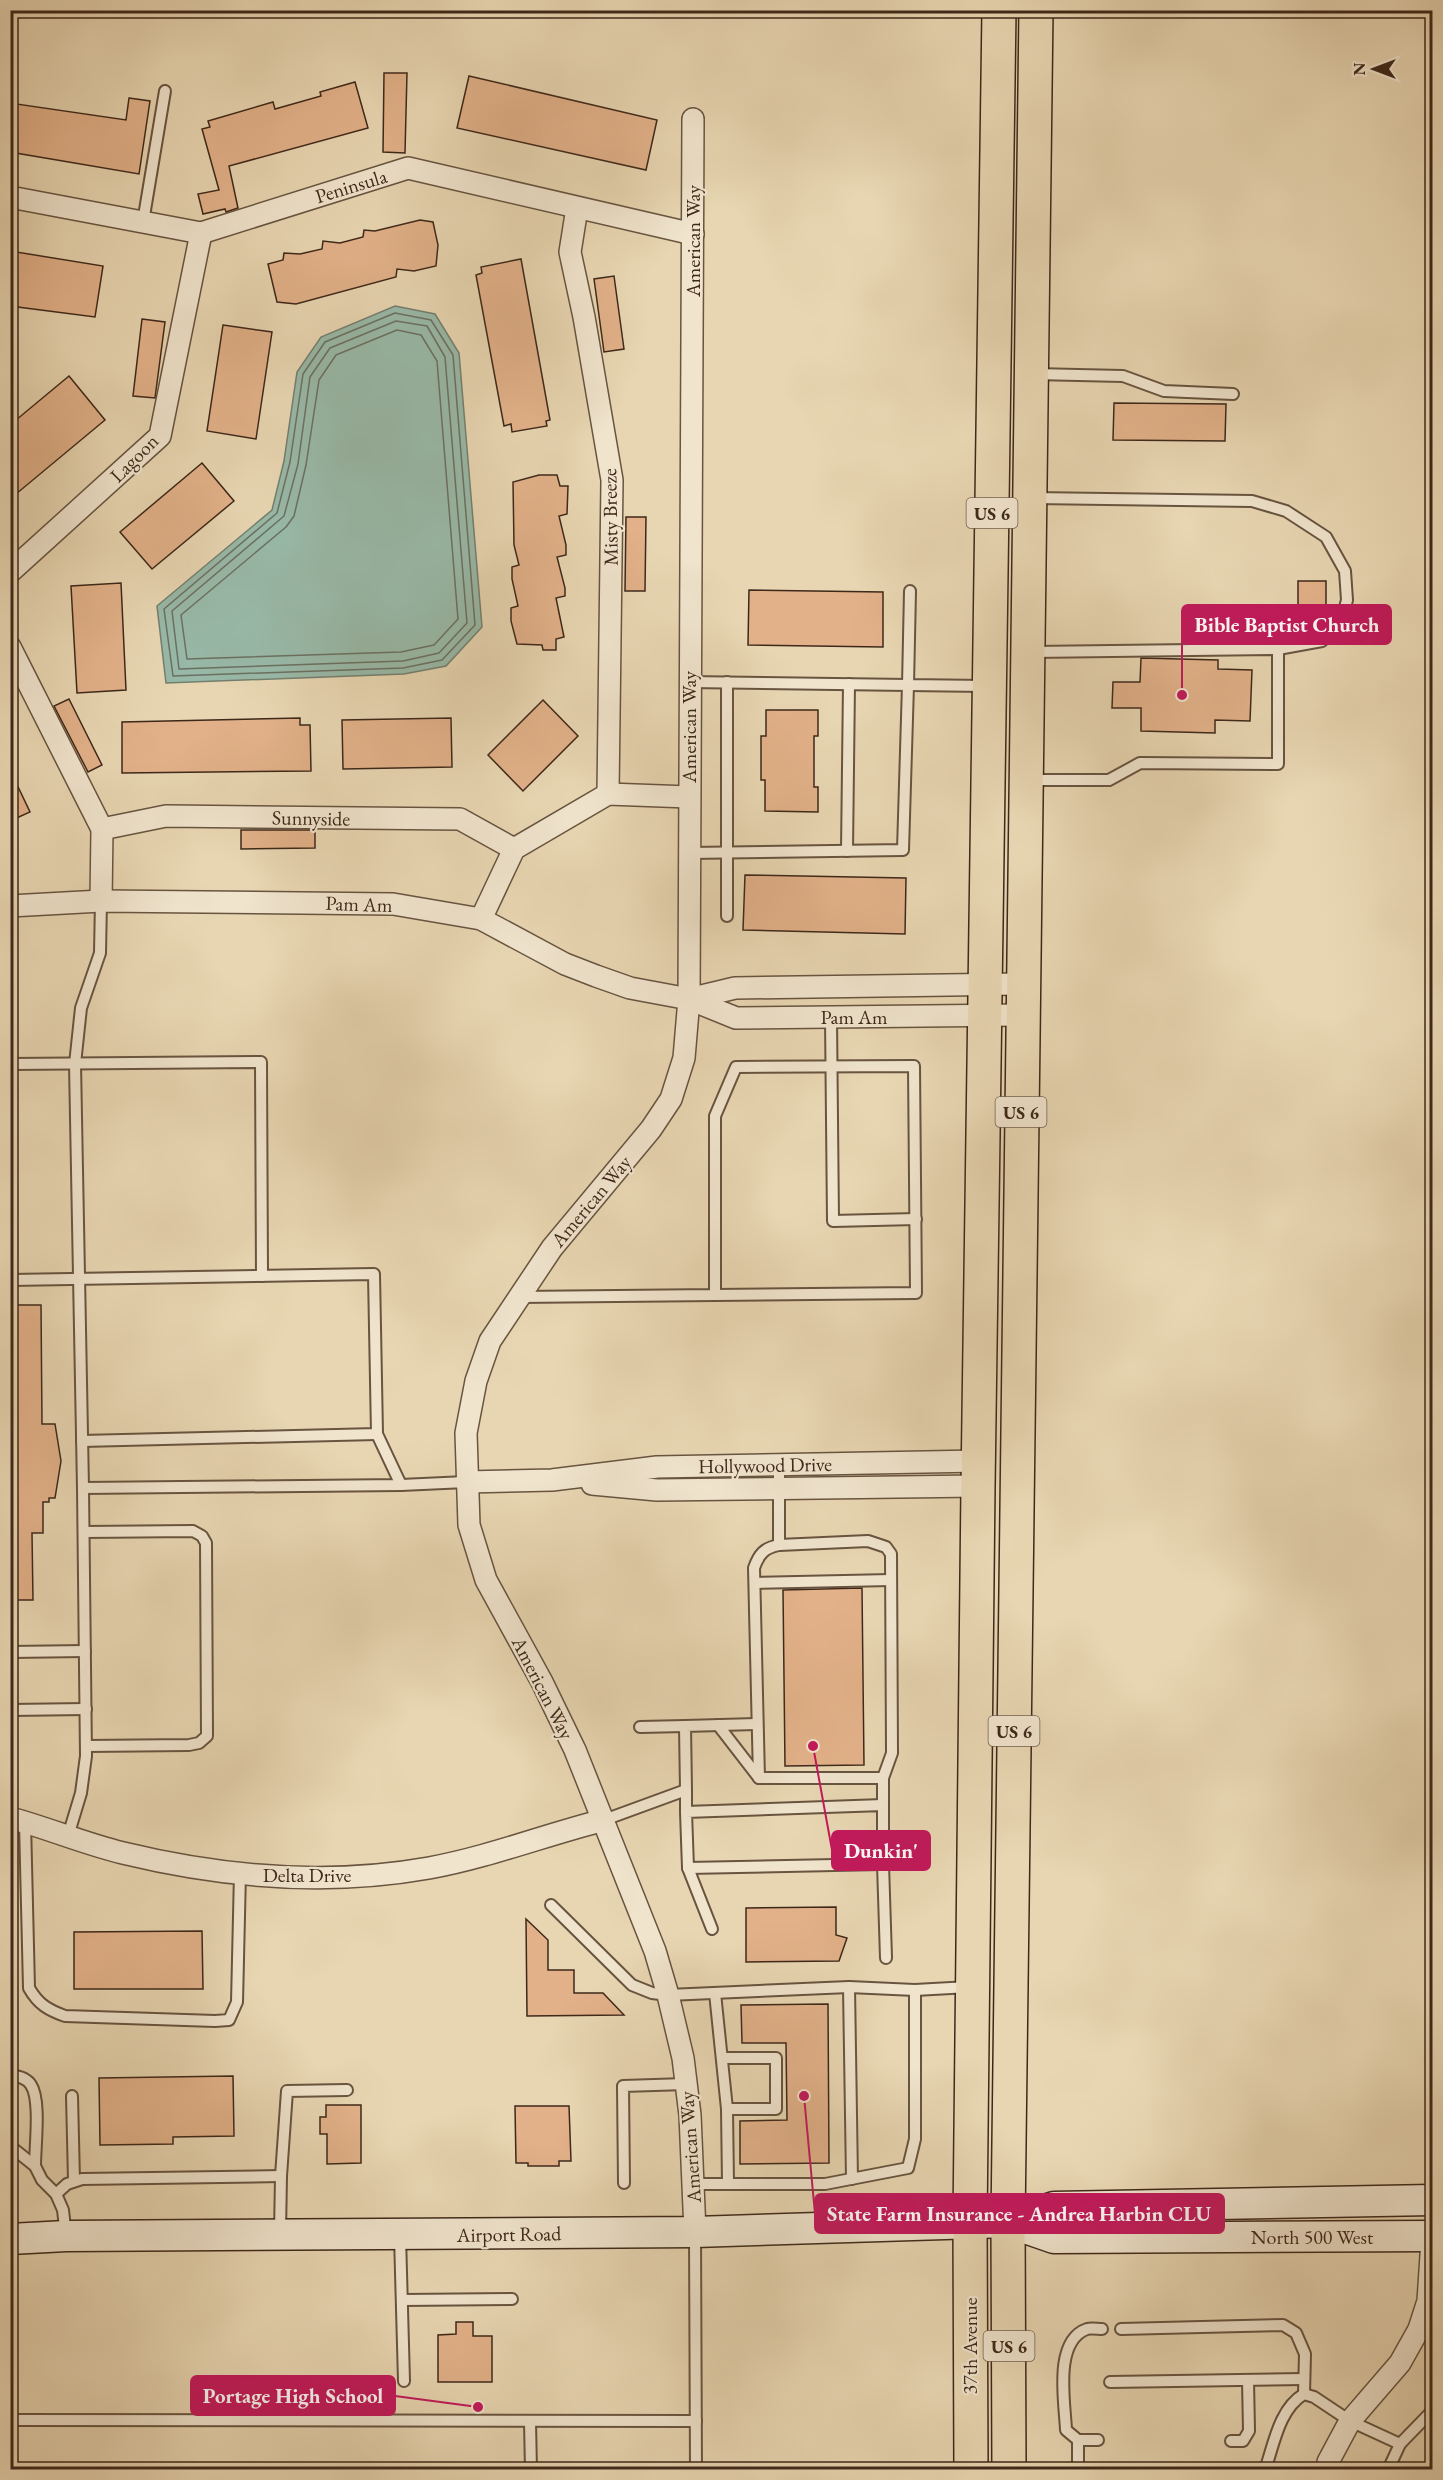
<svg xmlns="http://www.w3.org/2000/svg" width="1443" height="2480" viewBox="0 0 1443 2480" font-family="'EB Garamond',serif">
  <style>
    .water { fill: #98b9a8; stroke: #747f6f; stroke-width: 1.5 }
    .lines { fill: none; stroke-linecap: round; stroke-linejoin: round }
    .shore { stroke: #6b7061; stroke-width: 1.5 }
    .building { fill: #e2b189; stroke: #3e281a; stroke-width: 1.5 }
    .lane-casing { stroke: #685440; stroke-width: 14 }
    .street-casing { stroke: #685440; stroke-width: 24 }
    .secondary-casing { stroke: #3e281a; stroke-width: 33 }
    .primary-casing { stroke: #3e281a; stroke-width: 36 }
    .lane { stroke: #f0e4cd; stroke-width: 10 }
    .street { stroke: #f0e4cd; stroke-width: 21 }
    .secondary { stroke: #f0e4cd; stroke-width: 30 }
    .primary { stroke: #e8d6b2; stroke-width: 33 }
    .labels { text-anchor: middle; dominant-baseline: central; stroke-width: 4.5; stroke-linejoin: round; paint-order: stroke }
    .shield { fill: #f0e4cd; stroke: #736050; stroke-width: 1.5 }
    .shield-label { font-size: 18px; font-weight: bold; fill: #3e281a }
    .street-label { font-size: 20px; fill: #3e281a; stroke: #f0e4cd }
    .leader { fill: none; stroke: #c2185b; stroke-width: 2 }
    .callout-dot { fill: #c2185b; stroke: #f0e4cd; stroke-width: 2 }
    .callout { fill: #c2185b; stroke: #c2185b; stroke-width: 2 }
    .callout-label { font-size: 21px; text-anchor: middle; font-weight: bold; fill: #fff }
  </style>
  <rect width="100%" height="100%" fill="#e8d6b2"/>
  <filter id="stains"><feTurbulence type="fractalNoise" baseFrequency=".00333" numOctaves="4"/><feColorMatrix values="0 0 0 0 .2 0 0 0 0 .09 0 0 0 0 .02 0 0 0 .5 -.17"/></filter>
  <radialGradient id="worn" r=".72"><stop offset=".6" stop-color="#630" stop-opacity="0"/><stop offset="1" stop-color="#630" stop-opacity=".3"/></radialGradient>
  <!-- water -->
  <polygon class="water" points="395,306 435,314 459,353 482,627 446,666 404,674 166,683 157,606 272,510 284,461 297,372 321,337"/>
  <g class="lines">
    <!-- shore -->
    <g class="shore">
      <polygon points="395,313 431,320 453,355 475,625 442,660 403,668 173,676 164,609 277,513 290,462 303,374 325,342"/>
      <polygon points="396,321 427,326 445,357 467,623 439,653 403,661 179,669 172,611 284,516 298,464 310,377 330,348"/>
      <polygon points="397,330 421,335 437,361 458,619 434,645 401,652 187,659 181,615 286,527 294,516 306,465 319,380 336,355"/>
    </g>
  </g>
  <!-- building -->
  <g class="building">
    <polygon points="384,73 407,73 405,153 383,152"/>
    <polygon points="469,76 657,120 646,170 457,128"/>
    <polygon points="355,82 368,128 229,166 238,208 226,212 225,209 203,214 198,194 219,190 202,129 210,127 208,121 273,102 275,109 321,96 320,92"/>
    <polygon points="129,98 150,101 139,174 10,152 10,103 126,120"/>
    <polygon points="420,220 433,222 438,245 436,266 414,271 397,269 396,277 296,304 277,302 268,264 283,260 284,253 300,254 322,249 323,241 340,243 363,237 364,230 375,231"/>
    <polygon points="10,251 103,266 95,317 10,306"/>
    <polygon points="521,259 550,420 546,421 547,426 512,432 511,424 504,426 476,275 482,273 481,267"/>
    <polygon points="614,276 624,349 604,352 594,279"/>
    <polygon points="142,319 165,322 155,398 133,396"/>
    <polygon points="223,325 272,332 256,439 207,431"/>
    <polygon points="69,376 105,420 10,499 10,425"/>
    <polygon points="1114,403 1226,404 1225,441 1113,440"/>
    <polygon points="202,463 234,501 152,569 120,532"/>
    <polygon points="539,475 557,475 560,486 568,486 567,514 559,516 566,545 566,555 557,557 565,588 565,596 556,598 564,637 556,639 556,650 543,650 542,645 517,644 511,621 511,608 518,606 512,579 512,567 519,565 514,545 513,482"/>
    <polygon points="626,517 646,517 645,591 625,591"/>
    <polygon points="1298,581 1326,581 1326,618 1316,618 1316,621 1298,621"/>
    <polygon points="121,583 126,690 77,693 71,586"/>
    <polygon points="749,590 883,592 883,647 748,645"/>
    <polygon points="1141,658 1218,660 1218,669 1252,670 1250,721 1215,720 1215,733 1141,731 1141,708 1112,708 1113,682 1140,682"/>
    <polygon points="69,699 102,765 88,772 54,706"/>
    <polygon points="543,700 578,736 523,791 488,755"/>
    <polygon points="766,710 818,710 818,736 814,736 814,787 818,787 818,812 765,811 765,780 761,780 761,736 766,736"/>
    <polygon points="300,718 300,725 310,725 311,771 122,773 122,722"/>
    <polygon points="451,718 452,767 343,769 342,720"/>
    <polygon points="10,770 30,812 10,821"/>
    <polygon points="241,830 315,830 315,848 241,849"/>
    <polygon points="745,875 906,878 905,934 743,930"/>
    <polygon points="10,1305 41,1305 42,1424 55,1424 61,1461 55,1498 49,1498 49,1502 43,1502 43,1533 32,1533 33,1600 10,1600"/>
    <polygon points="862,1588 864,1765 785,1766 783,1590"/>
    <polygon points="836,1907 836,1935 847,1938 839,1961 746,1962 746,1908"/>
    <polygon points="526,1919 548,1940 548,1970 574,1970 574,1993 603,1993 624,2015 527,2016"/>
    <polygon points="202,1931 203,1989 74,1989 74,1932"/>
    <polygon points="828,2004 829,2163 740,2164 740,2121 787,2120 786,2043 742,2043 741,2005"/>
    <polygon points="233,2076 234,2136 173,2137 173,2144 100,2145 99,2078"/>
    <polygon points="326,2105 361,2105 361,2163 327,2164 327,2134 320,2134 320,2117 326,2117"/>
    <polygon points="515,2106 569,2106 571,2161 559,2161 559,2166 528,2166 528,2163 516,2163"/>
    <polygon points="456,2322 473,2322 473,2336 492,2336 492,2382 438,2382 438,2335 456,2334"/>
  </g>
  <g class="lines">
    <defs>
      <g id="lane">
        <polyline points="143,222 165,91"/>
        <polyline points="1034,374 1123,376 1164,391 1233,394"/>
        <polyline points="1033,498 1252,501 1286,511 1326,537 1345,571 1347,600 1341,623 1322,641 1278,649"/>
        <polyline points="910,591 908,685 986,686"/>
        <polyline points="1029,780 1109,780 1140,763 1278,764 1278,649 1032,652"/>
        <polyline points="847,851 849,684"/>
        <polyline points="689,853 903,850 908,685 689,682"/>
        <polyline points="101,901 100,953 81,1008 75,1064 83,1488 401,1485 466,1482"/>
        <polyline points="727,916 727,682"/>
        <polyline points="831,1018 833,1221 916,1219"/>
        <polyline points="10,1064 261,1062 262,1276"/>
        <polyline points="10,1280 374,1274 377,1434 82,1441"/>
        <polyline points="518,1297 916,1293 914,1066 736,1067 715,1116 715,1294"/>
        <polyline points="377,1434 401,1485"/>
        <polyline points="779,1465 779,1545 868,1541 886,1547 891,1554 892,1753 883,1778 883,1805"/>
        <polyline points="84,1532 193,1531 202,1536 206,1543 207,1736 199,1743 189,1745 86,1746"/>
        <polyline points="755,1583 891,1580"/>
        <polyline points="10,1652 85,1651"/>
        <polyline points="10,1710 86,1709"/>
        <polyline points="718,1725 759,1778"/>
        <polyline points="640,1727 685,1726"/>
        <path d="M 759,1778 L 754,1568 C 759,1554 764,1548 779,1545"/>
        <polyline points="759,1778 883,1778"/>
        <polyline points="686,1812 688,1868 883,1864 883,1805 686,1812 686,1790"/>
        <polyline points="604,1820 686,1790 685,1726 756,1724"/>
        <path d="M 25,1822 L 29,1988 C 38,2004 48,2010 65,2016 L 215,2021 L 229,2020 L 237,2002 L 240,1873"/>
        <polyline points="68,1836 81,1793 86,1756 83,1488"/>
        <polyline points="883,1864 886,1958"/>
        <polyline points="688,1868 712,1929"/>
        <polyline points="551,1905 632,1985 652,1993 668,1995 849,1987 915,1990 969,1987"/>
        <polyline points="849,1987 852,2179"/>
        <polyline points="715,1993 727,2109 728,2183"/>
        <polyline points="722,2058 776,2058 776,2109 727,2109"/>
        <path d="M 10,2075 C 18,2076 27,2078 31,2085 C 41,2100 35,2146 35,2166"/>
        <polyline points="72,2096 74,2181"/>
        <polyline points="10,2146 35,2166 42,2180 56,2194 63,2210 66,2236"/>
        <polyline points="624,2183 623,2086 686,2084"/>
        <polyline points="693,2184 825,2184 908,2168 915,2139 915,1990"/>
        <polyline points="56,2194 67,2184 82,2179 281,2176"/>
        <polyline points="280,2232 281,2176 287,2091 347,2090"/>
        <polyline points="695,2233 696,2470"/>
        <polyline points="400,2236 404,2381"/>
        <polyline points="402,2300 512,2299"/>
        <polyline points="1121,2329 1283,2325 1296,2333 1305,2354 1304,2394"/>
        <polyline points="1110,2382 1304,2379"/>
        <polyline points="10,2420 696,2421"/>
        <polyline points="530,2422 531,2470"/>
        <polyline points="1078,2440 1078,2470"/>
        <path d="M 1098,2440 L 1078,2440 L 1066,2430 C 1065,2403 1053,2341 1087,2329 C 1091,2328 1098,2329 1102,2329"/>
        <polyline points="1231,2441 1243,2441 1249,2431 1248,2380"/>
        <polyline points="1400,2444 1432,2411"/>
        <path d="M 1265,2470 C 1274,2444 1279,2409 1304,2394 L 1314,2397 L 1350,2421 L 1400,2444 L 1388,2470"/>
      </g>
      <g id="street">
        <polyline points="693,119 689,999 684,1058 671,1099 651,1129 552,1248 490,1341 476,1381 466,1433 469,1525 486,1580 542,1682 575,1750 655,1951 668,1995 683,2058 690,2115 695,2232"/>
        <polyline points="10,197 201,233 408,168 693,234"/>
        <polyline points="577,208 570,252 584,317 612,480 608,794"/>
        <polyline points="10,572 160,436 201,233"/>
        <polyline points="10,647 102,829 101,901"/>
        <polyline points="102,829 166,816 460,819 514,849"/>
        <polyline points="10,906 101,901 393,904 481,919 565,964 596,976 630,988 689,999 736,1018 1022,1015"/>
        <polyline points="481,919 514,849 608,794 689,797"/>
        <polyline points="689,999 735,988 1023,984"/>
        <polyline points="466,1482 552,1480 657,1467 979,1461"/>
        <polyline points="592,1484 657,1490 978,1486"/>
        <path d="M 10,1818 C 48,1828 85,1844 123,1853 C 222,1877 328,1886 429,1868 C 489,1857 545,1835 604,1820"/>
        <polyline points="1327,2470 1328,2462 1350,2421 1400,2363 1419,2329 1428,2301 1432,2240"/>
      </g>
      <g id="secondary">
        <polyline points="1008,2222 1054,2238 1432,2236"/>
        <polyline points="10,2239 66,2236 695,2232 1008,2222 1054,2207 1432,2200"/>
      </g>
      <g id="primary">
        <polyline points="971,2470 970,2223 978,1486 999,10"/>
        <polyline points="1009,2470 1008,2222 1036,10"/>
      </g>
    </defs>
    <!-- lane casing -->
    <use href="#lane" class="lane-casing"/>
    <!-- street casing -->
    <use href="#street" class="street-casing"/>
    <!-- secondary casing -->
    <use href="#secondary" class="secondary-casing"/>
    <!-- primary casing -->
    <use href="#primary" class="primary-casing"/>
    <!-- lane -->
    <use href="#lane" class="lane"/>
    <!-- street -->
    <use href="#street" class="street"/>
    <!-- secondary -->
    <use href="#secondary" class="secondary"/>
    <!-- primary -->
    <use href="#primary" class="primary"/>
  </g>
  <g class="labels">
    <!-- shield labels -->
    <g class="shield">
      <rect x="966.5" y="498" width="51" height="30" rx="4.5"/>
      <rect x="995.5" y="1097" width="51" height="30" rx="4.5"/>
      <rect x="988.5" y="1716" width="51" height="30" rx="4.5"/>
      <rect x="983.5" y="2331" width="51" height="30" rx="4.5"/>
    </g>
    <g class="shield-label">
      <text x="992" y="513">US 6</text>
      <text x="1021" y="1112">US 6</text>
      <text x="1014" y="1731">US 6</text>
      <text x="1009" y="2346">US 6</text>
    </g>
    <!-- street labels -->
    <g class="street-label">
      <text transform="translate(351 186) rotate(-17)">Peninsula</text>
      <text transform="translate(693 241) rotate(-90)">American Way</text>
      <text transform="translate(134 458) rotate(-45)">Lagoon</text>
      <text transform="translate(610 517) rotate(-91)">Misty Breeze</text>
      <text transform="translate(689 727) rotate(-90)">American Way</text>
      <text transform="translate(311 818) rotate(1)">Sunnyside</text>
      <text transform="translate(359 904) rotate(2)">Pam Am</text>
      <text x="854" y="1017">Pam Am</text>
      <text transform="translate(591 1201) rotate(-50)">American Way</text>
      <text transform="translate(765 1465) rotate(-1)">Hollywood Drive</text>
      <text transform="translate(543 1688) rotate(63)">American Way</text>
      <text x="307" y="1875">Delta Drive</text>
      <text transform="translate(690 2147) rotate(-94)">American Way</text>
      <text transform="translate(509 2234) rotate(-1)">Airport Road</text>
      <text x="1312" y="2237">North 500 West</text>
      <text transform="translate(970 2346) rotate(-90)">37th Avenue</text>
    </g>
  </g>
  <!-- callouts -->
  <path class="leader" d="M1182 695L1182 625M813 1746L832 1850M804 2096L815 2214M478 2407L395 2396"/>
  <g class="callout-dot">
    <circle cx="1182" cy="695" r="6"/>
    <circle cx="813" cy="1746" r="6"/>
    <circle cx="804" cy="2096" r="6"/>
    <circle cx="478" cy="2407" r="6"/>
  </g>
  <g class="callout">
    <rect x="1182" y="605" width="209" height="39" rx="6"/>
    <rect x="832" y="1831" width="98" height="39" rx="6"/>
    <rect x="815" y="2194" width="409" height="39" rx="6"/>
    <rect x="191" y="2376" width="204" height="39" rx="6"/>
  </g>
  <g class="callout-label">
    <text x="1287" y="632">Bible Baptist Church</text>
    <text x="881" y="1858">Dunkin'</text>
    <text x="1019" y="2221">State Farm Insurance - Andrea Harbin CLU</text>
    <text x="293" y="2403">Portage High School</text>
  </g>
  <!-- margin -->
  <rect width="1443" height="2480" fill="none" stroke="#e8d6b2" stroke-width="36"/>
  <rect x="12" y="12" width="1419" height="2456" fill="none" stroke="#3e281a" stroke-width="3"/>
  <rect x="18" y="18" width="1407" height="2444" fill="none" stroke="#3e281a" stroke-width="1.5"/>
  <!-- north arrow -->
  <g transform="translate(1374 69) rotate(270)" stroke="#f0e4cd" stroke-width="4.5" paint-order="stroke">
  <path d="M0-4.5L10 22L0 15L-10 22Z" fill="#3e281a"/>
  <text y="-9" font-size="16" font-weight="bold" text-anchor="middle" fill="#3e281a">N</text>
  </g>
  <rect width="100%" height="100%" filter="url(#stains)"/>
  <rect width="100%" height="100%" fill="url(#worn)"/>
</svg>
